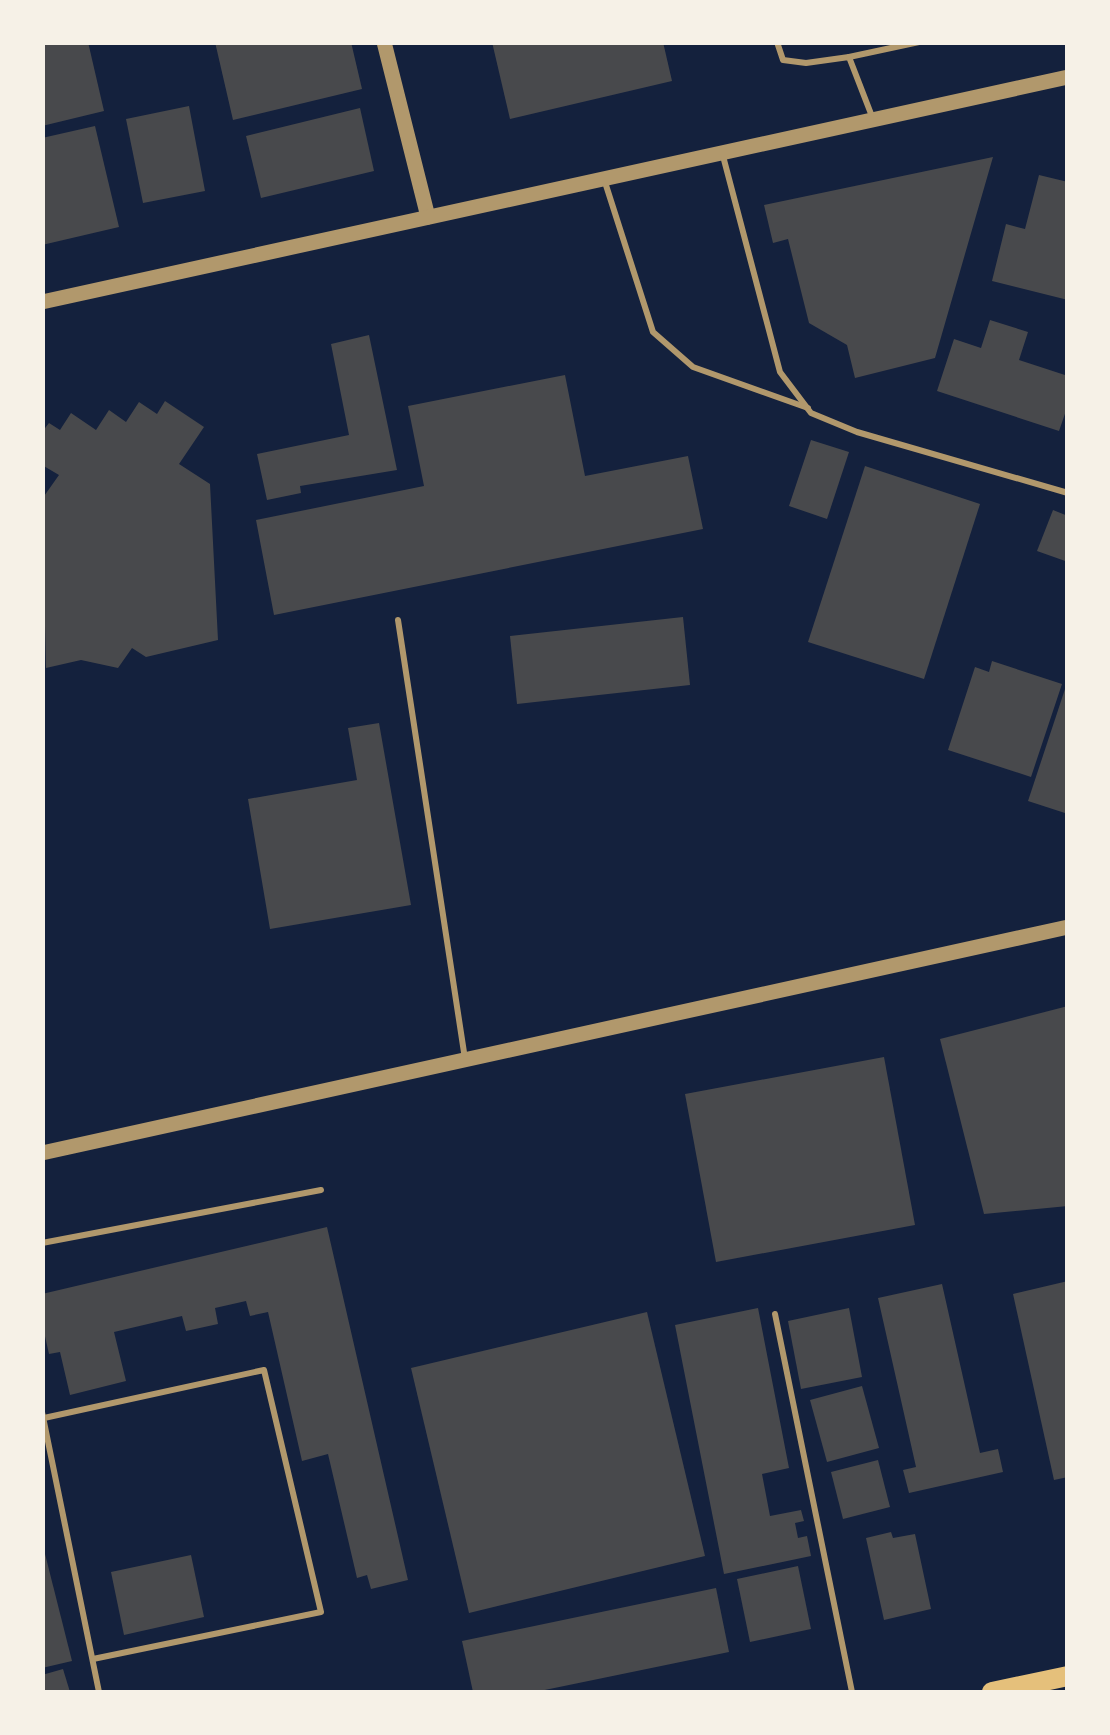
<svg xmlns="http://www.w3.org/2000/svg" width="1110" height="1735" viewBox="0 0 1110 1735" font-family="'Work Sans',sans-serif">
  <style>
    .building { fill: #48494c }
    .lines { fill: none; stroke-linecap: round; stroke-linejoin: round }
    .service { stroke: #b1986c; stroke-width: 6 }
    .tertiary { stroke: #b1986c; stroke-width: 15 }
    .primary { stroke: #e5c07b; stroke-width: 20 }
  </style>
  <rect width="100%" height="100%" fill="#14213d"/>
  <!-- building -->
  <g class="building">
    <polygon points="42,42 88,42 104,111 42,126"/>
    <polygon points="215,42 351,42 362,89 233,120"/>
    <polygon points="492,42 663,42 672,81 510,119"/>
    <polygon points="189,106 205,191 143,203 126,119"/>
    <polygon points="360,108 374,171 261,198 246,136"/>
    <polygon points="95,126 119,227 42,245 42,138"/>
    <polygon points="993,157 935,358 855,378 847,345 809,323 788,239 773,243 764,205"/>
    <polygon points="1039,175 1068,182 1068,300 992,281 1006,224 1025,229"/>
    <polygon points="990,320 1028,332 1019,360 1068,376 1068,405 1059,431 937,391 954,339 981,348"/>
    <polygon points="369,335 397,470 300,486 301,493 267,500 257,454 349,435 331,344"/>
    <polygon points="565,375 585,476 688,456 703,529 274,615 256,520 424,486 408,406"/>
    <polygon points="165,401 204,427 179,464 210,484 218,640 146,657 132,648 118,668 81,660 46,668 42,499 59,475 42,465 42,432 49,423 60,430 71,413 96,430 109,410 126,422 139,402 157,414"/>
    <polygon points="811,440 849,452 827,519 789,506"/>
    <polygon points="865,466 980,504 924,679 808,642"/>
    <polygon points="1053,510 1068,516 1068,562 1037,551"/>
    <polygon points="683,617 690,685 517,704 510,636"/>
    <polygon points="992,661 1062,684 1031,777 948,750 975,667 989,672"/>
    <polygon points="1067,683 1068,683 1068,814 1028,801"/>
    <polygon points="379,723 411,905 270,929 248,799 357,780 348,728"/>
    <polygon points="1068,1006 1068,1206 984,1214 940,1039"/>
    <polygon points="884,1057 915,1225 716,1262 685,1094"/>
    <polygon points="327,1227 408,1580 371,1589 367,1575 357,1578 328,1454 302,1461 268,1312 250,1316 246,1301 215,1308 218,1324 186,1331 182,1316 114,1332 126,1381 70,1395 60,1352 49,1354 42,1323 42,1294"/>
    <polygon points="1068,1281 1068,1477 1054,1480 1013,1294"/>
    <polygon points="942,1284 980,1453 998,1449 1003,1472 909,1493 903,1470 916,1467 878,1298"/>
    <polygon points="758,1308 789,1468 762,1474 770,1516 801,1510 804,1521 795,1523 798,1538 807,1536 811,1556 724,1574 675,1325"/>
    <polygon points="849,1308 862,1377 801,1389 788,1321"/>
    <polygon points="647,1312 705,1556 469,1613 411,1368"/>
    <polygon points="862,1386 879,1448 827,1462 810,1400"/>
    <polygon points="878,1460 890,1507 843,1519 831,1472"/>
    <polygon points="891,1532 893,1538 915,1534 931,1609 884,1620 866,1538"/>
    <polygon points="42,1542 72,1661 42,1668"/>
    <polygon points="191,1555 204,1617 124,1635 111,1572"/>
    <polygon points="798,1566 811,1629 750,1642 737,1579"/>
    <polygon points="716,1588 729,1652 535,1692 473,1692 462,1641"/>
    <polygon points="63,1669 70,1692 42,1692 42,1675"/>
  </g>
  <g class="lines">
    <!-- service -->
    <g class="service">
      <polyline points="777,42 783,60 806,63 849,57 873,119"/>
      <polyline points="849,57 919,42"/>
      <polyline points="723,156 780,372 811,413 857,432 1068,493"/>
      <polyline points="604,179 653,332 693,367 808,408"/>
      <polyline points="398,620 465,1059"/>
      <polyline points="42,1243 321,1190"/>
      <polyline points="775,1314 852,1692"/>
      <polyline points="42,1412 99,1692"/>
      <polyline points="44,1418 264,1370 321,1612 93,1659"/>
    </g>
    <!-- tertiary -->
    <g class="tertiary">
      <polyline points="384,42 428,217"/>
      <polyline points="42,302 1068,77"/>
      <polyline points="42,1153 1068,927"/>
    </g>
    <!-- primary -->
    <polyline class="primary" points="992,1692 1068,1676"/>
  </g>
  <!-- border -->
  <rect width="1110" height="1735" fill="none" stroke="#f6f1e7" stroke-width="90"/>
</svg>
